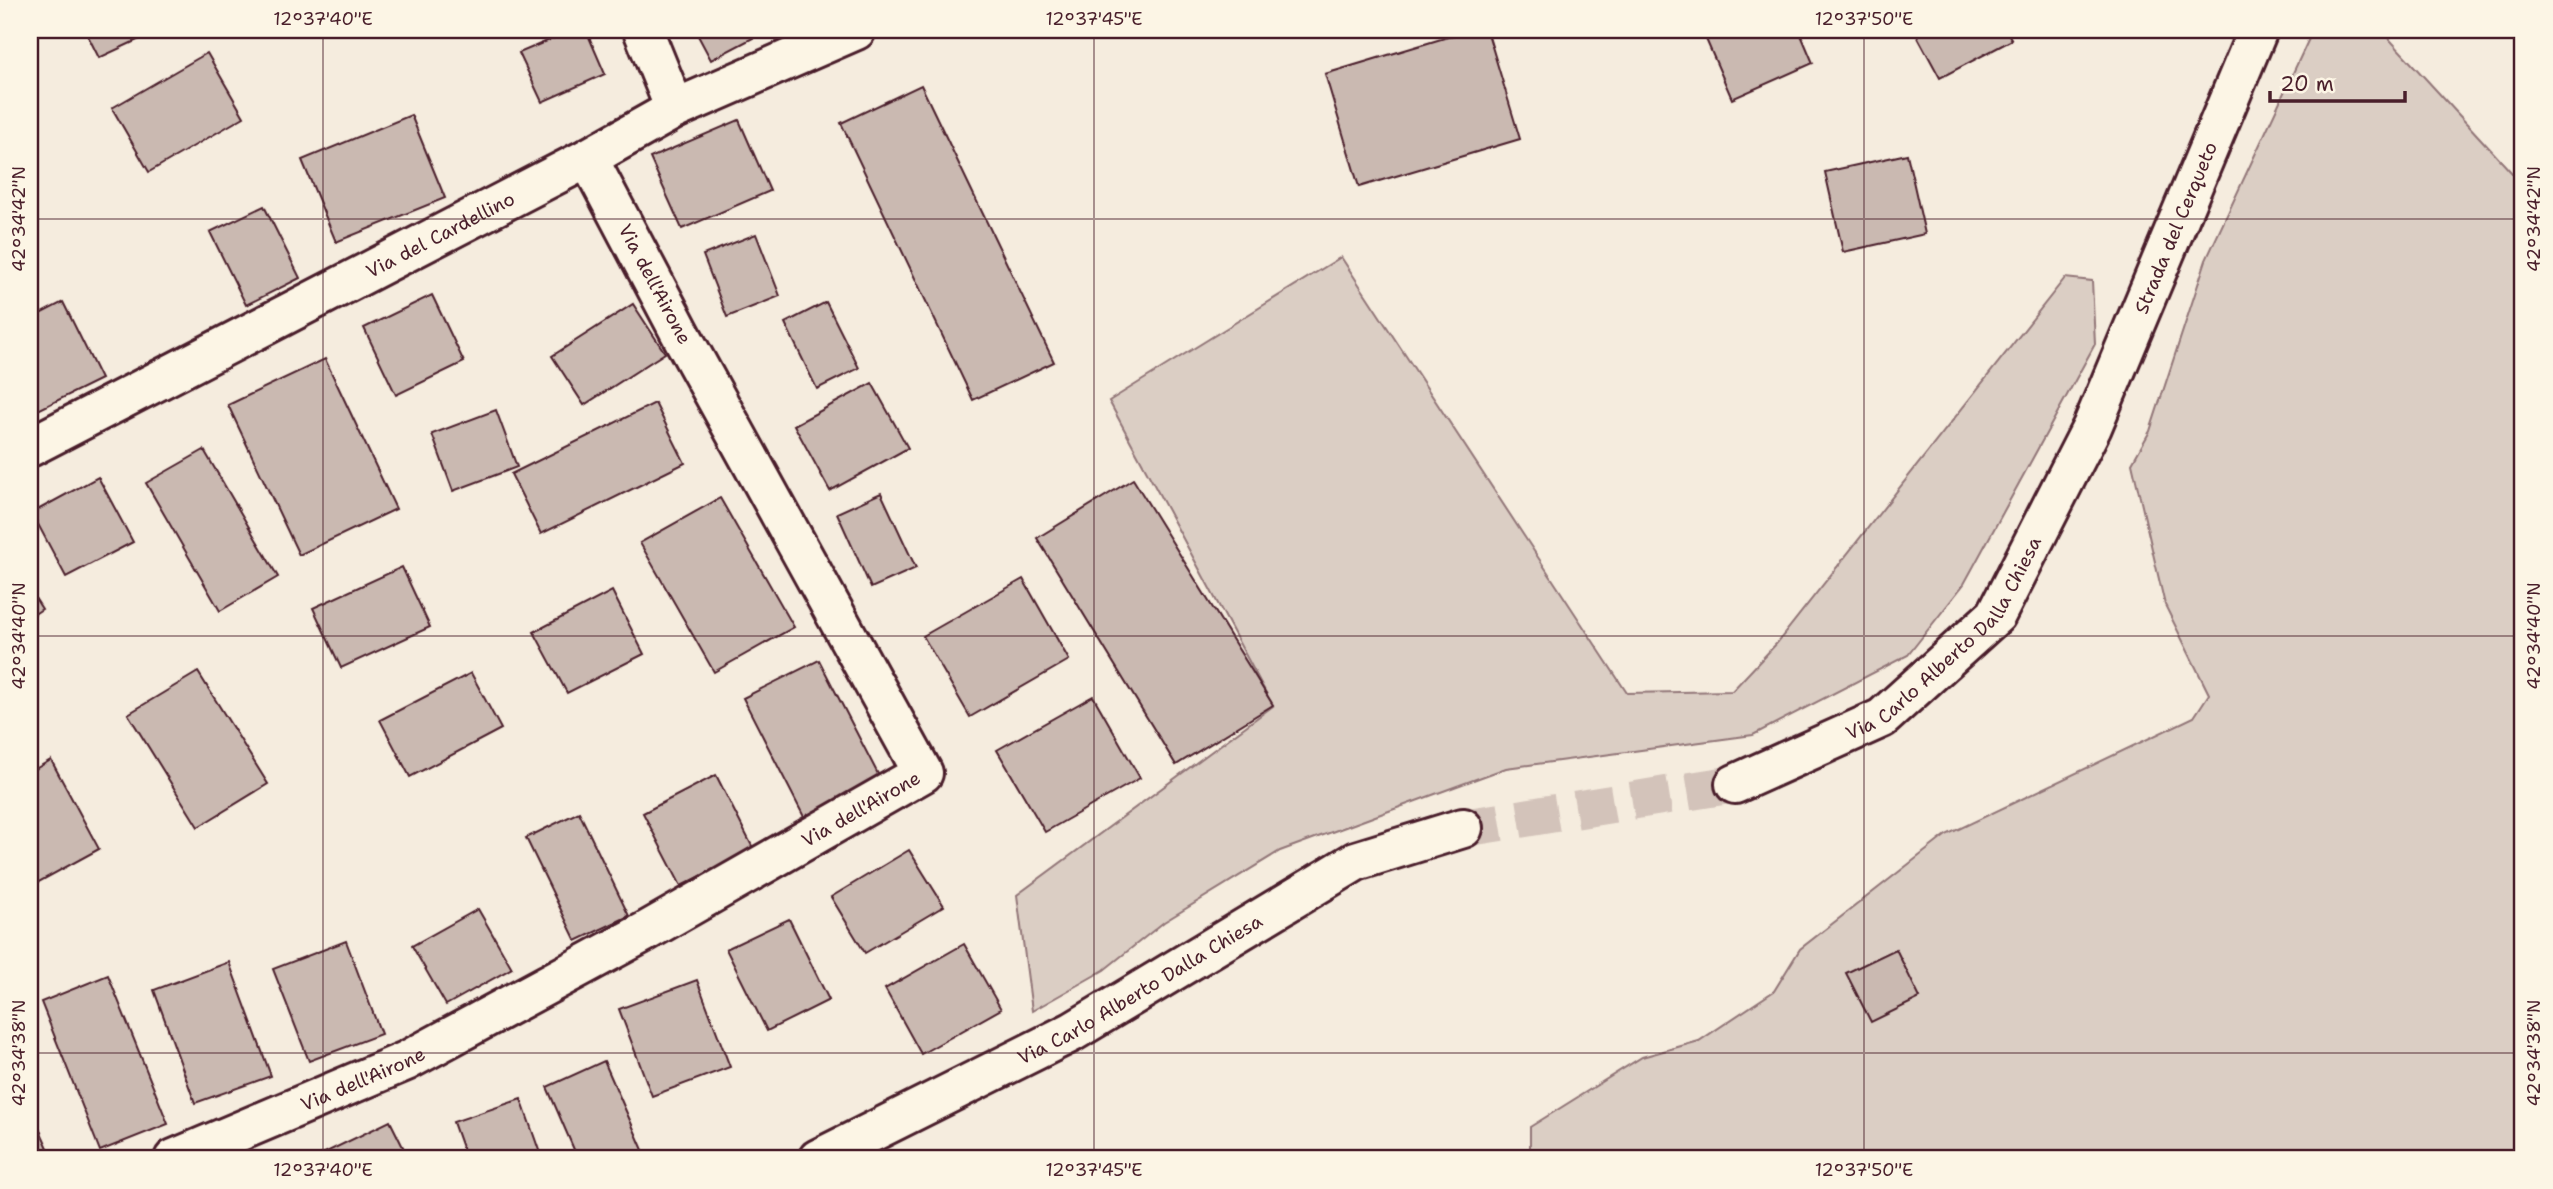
<svg xmlns="http://www.w3.org/2000/svg" width="2553" height="1189" viewBox="0 0 2553 1189" font-family="'Shantell Sans',sans-serif">
  <style>
    .green { fill: #dbcec4; stroke: #927678; stroke-width: 2 }
    .building { fill: #cab9b1; stroke: #4a1f2b; stroke-width: 2 }
    .lines { fill: none; stroke-linecap: round; stroke-linejoin: round }
    .minor-tunnel { stroke: #d3c3ba; stroke-width: 38; stroke-dasharray: 38 19; stroke-linecap: butt }
    .minor-casing { stroke: #4a1f2b; stroke-width: 44 }
    .minor { stroke: #fcf5e5; stroke-width: 38 }
    .ticks { fill: none; stroke: #4a1f2b; stroke-width: 2; stroke-opacity: 0.45 }
    .labels { text-anchor: middle; dominant-baseline: central; stroke-width: 5; stroke-linejoin: round; paint-order: stroke }
    .street-label { font-size: 19px; fill: #4a1f2b; stroke: #fcf5e5 }
    .neatline { fill: none; stroke: #4a1f2b; stroke-width: 2.5 }
    .ticks-label { font-size: 18px; text-anchor: middle; fill: #4a1f2b }
  </style>
  <rect width="100%" height="100%" fill="#f5ecde"/>
  <filter id="ink" filterUnits="userSpaceOnUse"><feTurbulence type="fractalNoise" baseFrequency=".0143" numOctaves="2"/><feDisplacementMap in="SourceGraphic" scale="14" xChannelSelector="R" yChannelSelector="G"/><feConvolveMatrix kernelMatrix="1 2 1 2 8 2 1 2 1" color-interpolation-filters="sRGB"/></filter>
  <g filter="url(#ink)">
    <!-- green -->
    <g class="green">
      <polygon points="2313,30 2381,30 2523,185 2523,1159 1530,1159 1530,1127 1642,1057 1699,1041 1774,991 1800,949 1946,835 2194,717 2209,694 2165,605 2132,463 2150,431 2206,260"/>
      <polygon points="1341,257 1627,693 1732,691 1777,643 2065,278 2092,281 2095,344 1964,584 1908,655 1753,735 1506,768 1280,851 1164,922 1104,970 1032,1011 1017,895 1273,706 1109,401"/>
    </g>
    <!-- building -->
    <g class="building">
      <polygon points="85,30 159,30 99,58"/>
      <polygon points="573,30 586,30 605,74 542,102 519,53"/>
      <polygon points="695,30 768,30 711,60"/>
      <polygon points="1471,30 1487,30 1520,139 1359,187 1325,74"/>
      <polygon points="1702,30 1799,30 1813,63 1732,99"/>
      <polygon points="1914,30 2006,30 2012,40 1940,78"/>
      <polygon points="207,53 244,117 149,172 112,108"/>
      <polygon points="921,85 1054,362 973,400 841,123"/>
      <polygon points="411,115 445,198 336,242 302,160"/>
      <polygon points="739,120 770,191 682,229 650,158"/>
      <polygon points="1907,154 1925,234 1843,252 1825,172"/>
      <polygon points="264,206 300,278 246,305 210,232"/>
      <polygon points="756,234 780,296 727,317 703,255"/>
      <polygon points="432,295 464,362 396,395 364,328"/>
      <polygon points="63,302 101,379 30,414 30,319"/>
      <polygon points="826,302 859,368 817,389 785,323"/>
      <polygon points="633,304 665,353 584,405 552,356"/>
      <polygon points="325,359 396,509 299,555 228,405"/>
      <polygon points="872,383 908,448 830,491 794,425"/>
      <polygon points="655,403 685,463 541,534 511,474"/>
      <polygon points="496,410 517,467 453,491 432,434"/>
      <polygon points="204,450 278,577 220,611 146,483"/>
      <polygon points="98,477 133,542 66,577 32,513"/>
      <polygon points="1133,479 1273,705 1176,765 1037,538"/>
      <polygon points="881,493 916,568 871,588 837,513"/>
      <polygon points="720,498 794,627 714,672 640,543"/>
      <polygon points="402,567 430,627 341,668 313,608"/>
      <polygon points="1023,579 1069,660 970,717 923,636"/>
      <polygon points="30,590 42,609 30,617"/>
      <polygon points="612,591 644,654 567,693 534,632"/>
      <polygon points="819,660 880,778 804,817 743,698"/>
      <polygon points="198,672 268,784 198,827 128,714"/>
      <polygon points="471,673 501,729 410,777 380,720"/>
      <polygon points="1093,696 1140,778 1045,832 997,750"/>
      <polygon points="51,760 99,849 37,883 30,870 30,772"/>
      <polygon points="716,775 754,850 681,886 643,813"/>
      <polygon points="579,812 629,916 576,941 526,838"/>
      <polygon points="909,850 944,906 865,953 831,897"/>
      <polygon points="478,909 512,968 446,1005 412,946"/>
      <polygon points="789,919 829,1000 767,1031 726,949"/>
      <polygon points="346,941 381,1034 309,1061 273,969"/>
      <polygon points="964,944 1001,1009 921,1054 885,989"/>
      <polygon points="1896,949 1920,998 1871,1022 1846,973"/>
      <polygon points="229,962 271,1076 195,1103 154,990"/>
      <polygon points="108,975 168,1124 100,1151 41,1002"/>
      <polygon points="697,980 730,1067 652,1096 619,1009"/>
      <polygon points="604,1061 647,1159 578,1159 547,1087"/>
      <polygon points="521,1099 542,1159 466,1159 453,1122"/>
      <polygon points="30,1108 53,1159 30,1159"/>
      <polygon points="390,1121 409,1159 315,1159 314,1158"/>
    </g>
    <g class="lines">
      <!-- minor-tunnel -->
      <polyline class="minor-tunnel" points="1463,828 1735,784"/>
      <defs>
        <g id="minor">
          <polyline points="643,30 675,109"/>
          <path id="s1" d="M 30,447 L 588,158 L 675,109 L 856,30"/>
          <path id="s2" d="M 1735,784 L 1882,718 L 1996,615 L 2092,427 L 2258,30"/>
          <path id="s3" d="M 174,1159 L 406,1061 L 643,933 L 923,773 L 684,340 L 588,158"/>
          <path id="s4" d="M 818,1159 L 1072,1032 L 1356,861 L 1463,828"/>
        </g>
      </defs>
      <!-- minor casing -->
      <use href="#minor" class="minor-casing"/>
      <!-- minor -->
      <use href="#minor" class="minor"/>
    </g>
  </g>
  <!-- ticks -->
  <path class="ticks" d="M 323,30 L 323,1159M 1094,30 L 1094,1159M 1864,30 L 1864,1159M 30,219 L 2523,219M 30,636 L 2523,636M 30,1053 L 2523,1053"/>
  <g class="labels">
    <!-- street labels -->
    <g class="street-label">
      <text stroke="none"><textPath href="#s2" startOffset="742">Strada del Cerqueto</textPath></text>
      <text stroke="none"><textPath href="#s1" startOffset="462">Via del Cardellino</textPath></text>
      <text transform="translate(655 284) rotate(62)">Via dell'Airone</text>
      <text stroke="none"><textPath href="#s2" startOffset="262">Via Carlo Alberto Dalla Chiesa</textPath></text>
      <text stroke="none"><textPath href="#s3" startOffset="772">Via dell'Airone</textPath></text>
      <text stroke="none"><textPath href="#s4" startOffset="364">Via Carlo Alberto Dalla Chiesa</textPath></text>
      <text stroke="none"><textPath href="#s3" startOffset="205">Via dell'Airone</textPath></text>
    </g>
  </g>
  <!-- margin -->
  <rect width="2553" height="1189" fill="none" stroke="#fcf5e5" stroke-width="77"/>
  <!-- scale -->
  <path d="M2270 91v10h135v-10" fill="none" stroke="#4a1f2b" stroke-width="3.5"/>
  <text x="2280" y="91" font-size="21" fill="#4a1f2b" stroke="#fcf5e5" stroke-width="5" paint-order="stroke">20 m</text>
  <rect x="38" y="38" width="2476" height="1112" class="neatline"/>
  <g class="ticks-label">
    <text x="323" y="25">12°37'40"E</text>
    <text x="1094" y="25">12°37'45"E</text>
    <text x="1864" y="25">12°37'50"E</text>
    <text transform="translate(19 219) rotate(-90)" y="6">42°34'42"N</text>
    <text transform="translate(2534 219) rotate(-90)" y="6">42°34'42"N</text>
    <text transform="translate(19 636) rotate(-90)" y="6">42°34'40"N</text>
    <text transform="translate(2534 636) rotate(-90)" y="6">42°34'40"N</text>
    <text transform="translate(19 1053) rotate(-90)" y="6">42°34'38"N</text>
    <text transform="translate(2534 1053) rotate(-90)" y="6">42°34'38"N</text>
    <text x="323" y="1176">12°37'40"E</text>
    <text x="1094" y="1176">12°37'45"E</text>
    <text x="1864" y="1176">12°37'50"E</text>
  </g>
</svg>
